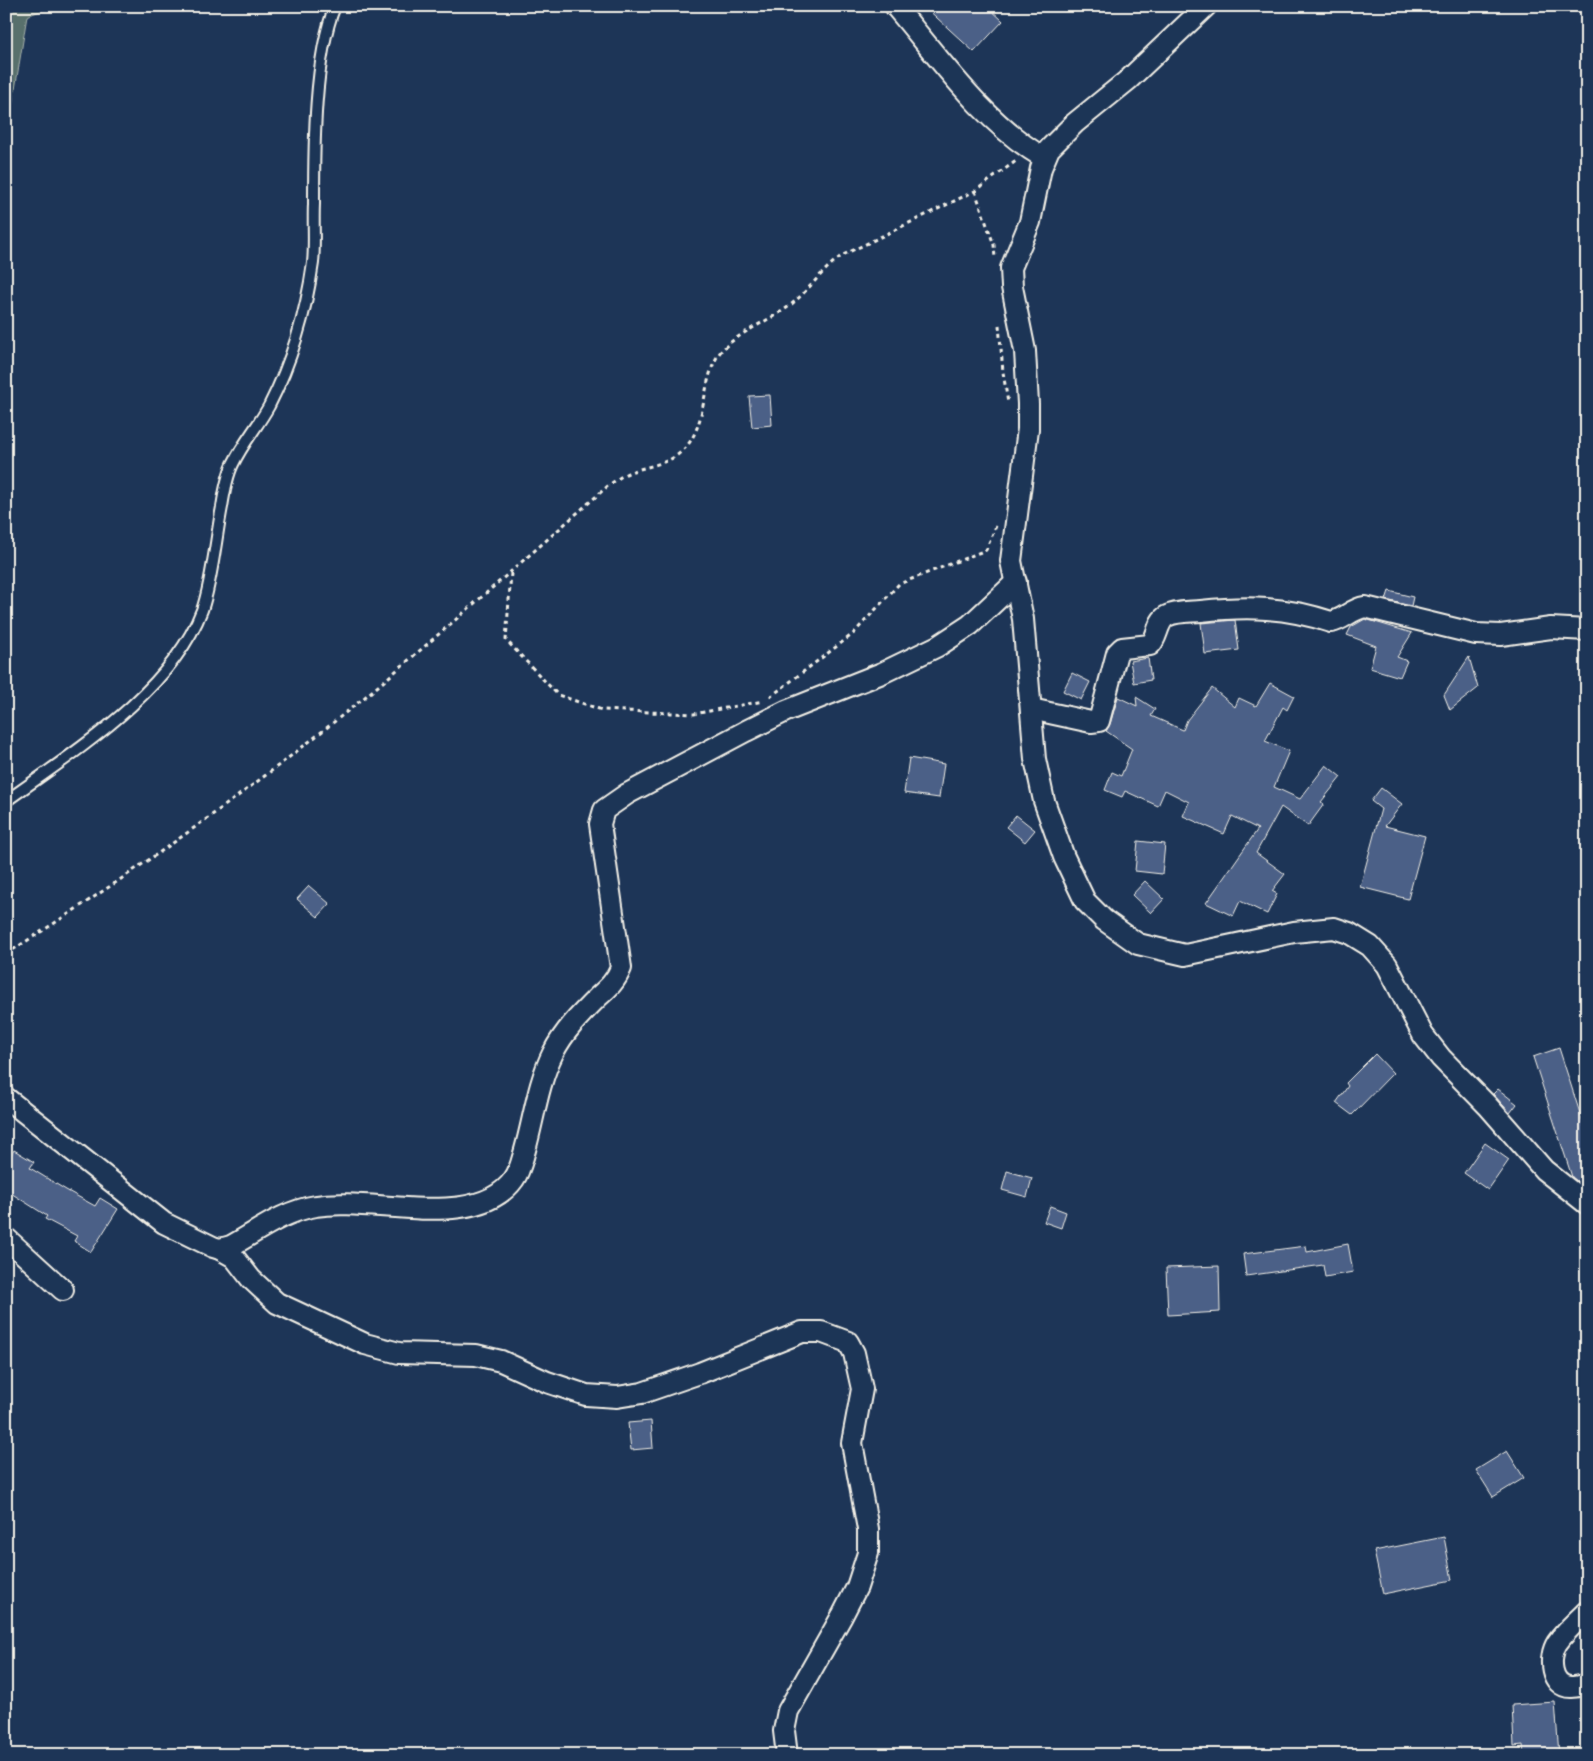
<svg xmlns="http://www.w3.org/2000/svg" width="1593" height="1761" viewBox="0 0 1593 1761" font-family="Itim,sans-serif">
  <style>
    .green { fill: #58706c; stroke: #a6b0aa }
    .building { fill: #4c6087; stroke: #f4f1e8 }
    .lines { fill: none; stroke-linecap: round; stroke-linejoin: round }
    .lane-casing { stroke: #f4f1e8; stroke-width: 14 }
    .street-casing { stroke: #f4f1e8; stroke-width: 24 }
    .path { stroke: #f4f1e8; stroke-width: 3; stroke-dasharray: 4 4; stroke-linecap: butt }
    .lane { stroke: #1d3557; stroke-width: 10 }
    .street { stroke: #1d3557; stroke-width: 20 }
  </style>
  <rect width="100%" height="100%" fill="#1d3557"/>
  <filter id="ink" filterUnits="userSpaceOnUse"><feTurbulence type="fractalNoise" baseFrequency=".02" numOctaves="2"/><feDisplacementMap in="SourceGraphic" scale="10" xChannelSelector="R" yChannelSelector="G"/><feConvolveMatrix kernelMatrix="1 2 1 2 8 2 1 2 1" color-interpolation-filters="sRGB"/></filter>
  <g filter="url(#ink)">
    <!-- green -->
    <polygon class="green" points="6,6 53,6 27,16 6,145"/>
    <!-- building -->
    <g class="building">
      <polygon points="924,6 987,6 1003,21 974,52"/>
      <polygon points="770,395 772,425 752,427 749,396"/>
      <polygon points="1389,591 1413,597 1411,606 1386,600"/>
      <polygon points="1365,619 1412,633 1397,657 1407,661 1400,677 1370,668 1376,646 1347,635 1351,627"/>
      <polygon points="1235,620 1239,650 1205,654 1201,623"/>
      <polygon points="1469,657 1478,688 1450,710 1444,695"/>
      <polygon points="1148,658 1151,680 1134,683 1130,661"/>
      <polygon points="1072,673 1090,682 1081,700 1063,691"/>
      <polygon points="1270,683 1294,696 1287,710 1283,707 1265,741 1289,751 1274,787 1300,799 1326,765 1341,777 1321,802 1324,804 1308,826 1281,807 1256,853 1285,874 1272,891 1277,894 1267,914 1240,901 1233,916 1206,903 1258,829 1232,816 1224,834 1183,816 1189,802 1165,790 1158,806 1125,791 1122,797 1105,790 1112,772 1121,776 1132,749 1106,731 1110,724 1118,697 1137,706 1136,697 1155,709 1151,716 1183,730 1187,720 1212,688 1235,707 1239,698 1256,706"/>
      <polygon points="909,758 944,764 939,798 904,793"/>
      <polygon points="1381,788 1402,804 1385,826 1425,836 1408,899 1360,887 1381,809 1371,801"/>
      <polygon points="1016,815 1035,830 1025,842 1006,827"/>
      <polygon points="1138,841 1165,844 1162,874 1135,871"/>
      <polygon points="1145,881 1164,899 1151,913 1132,895"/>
      <polygon points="309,886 330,904 318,917 297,899"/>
      <polygon points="1559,1048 1587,1135 1587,1179 1578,1182 1572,1177 1533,1057"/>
      <polygon points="1375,1054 1393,1073 1352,1115 1336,1103 1348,1086 1346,1083"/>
      <polygon points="1498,1089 1517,1104 1510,1113 1493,1094"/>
      <polygon points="1485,1143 1509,1160 1488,1190 1464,1173"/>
      <polygon points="14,1150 34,1162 30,1168 66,1190 95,1206 100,1198 118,1209 91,1252 74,1241 77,1236 45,1219 47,1216 6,1190 6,1163"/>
      <polygon points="1007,1171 1032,1178 1027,1197 1002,1190"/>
      <polygon points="1050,1206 1066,1212 1061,1228 1044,1222"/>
      <polygon points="1348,1244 1353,1272 1325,1277 1323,1265 1246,1276 1243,1254 1306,1246 1307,1252"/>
      <polygon points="1219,1266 1220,1312 1168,1315 1166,1268"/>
      <polygon points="651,1421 653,1448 631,1450 628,1423"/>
      <polygon points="1507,1451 1524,1478 1493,1497 1476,1470"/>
      <polygon points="1444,1537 1452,1580 1383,1594 1374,1551"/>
      <polygon points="1555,1702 1559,1755 1524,1755 1523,1745 1514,1746 1512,1705"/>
    </g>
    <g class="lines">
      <defs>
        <path id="lane" d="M 6,801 C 74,752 171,692 202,610 C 212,582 216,537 222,507 C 224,494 227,476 233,464 C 243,443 258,426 269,406 C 292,361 306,313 313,263 C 315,244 313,223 314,204 C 314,148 314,57 335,6"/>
        <g id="street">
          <path d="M 895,6 C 940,59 984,123 1044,158"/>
          <polyline points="1206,6 1128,80 1075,123 1049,149 1041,168 1030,222 1011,268 1012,287 1025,351 1028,404 1028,429 1011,561 1023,619 1035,759 1044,801 1064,857 1085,901 1104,920 1138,944 1185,955 1294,932 1334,928 1349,933 1370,946 1387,965 1423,1035 1441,1058 1488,1106 1544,1170 1587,1204"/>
          <path d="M 1031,709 L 1091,722 L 1099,721 L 1117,653 L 1122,648 L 1150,645 C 1158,638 1157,621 1167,616 C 1176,611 1191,612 1201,611 C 1248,606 1286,607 1331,622 C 1344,620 1351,609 1365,607 L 1476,634 L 1501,635 L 1551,628 L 1587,630"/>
          <path d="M 6,1098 L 164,1223 L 213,1247 L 220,1249 L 231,1246 C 258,1231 284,1211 316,1206 C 371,1196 477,1232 514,1179 C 520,1171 522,1160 525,1150 C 534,1118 538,1083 553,1053 C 564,1031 581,1014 598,997 C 608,988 616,981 621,968 L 600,824 L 604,810 L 627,794 L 746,731 L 786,711 L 882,673 L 938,646 L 970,625 L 1016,582"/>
          <polyline points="6,1238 63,1290"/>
          <polyline points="220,1249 234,1257 251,1279 277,1303 365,1344 399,1353 476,1355 501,1361 547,1382 586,1395 617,1397 642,1393 700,1373 802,1332 821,1332 848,1342 854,1353 862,1389 852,1443 868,1529 868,1553 857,1587 842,1616 788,1711 784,1731 787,1755"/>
          <path d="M 1587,1611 C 1577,1621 1565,1631 1557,1643 C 1548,1657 1550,1687 1571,1687 C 1576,1687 1582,1685 1587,1684"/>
        </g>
      </defs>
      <!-- lane casing -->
      <use href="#lane" class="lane-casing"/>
      <!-- street casing -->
      <use href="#street" class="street-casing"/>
      <!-- path -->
      <g class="path">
        <polyline points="975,191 994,245 995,259"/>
        <polyline points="999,325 1003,372 1008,403"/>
        <polyline points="511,573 506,640 558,695 602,710 694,714 763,701"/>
        <polyline points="770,697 853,634 899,584 986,550 996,526"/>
        <path d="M 6,954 C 135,873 260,784 377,687 C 455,621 532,553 609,485 C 615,481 621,476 628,473 C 645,466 667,465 681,452 C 708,428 700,387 717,357 C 728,337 769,321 788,307 C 809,291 822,269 843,255 L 975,191 L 1016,161"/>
      </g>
      <!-- lane -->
      <use href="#lane" class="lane"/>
      <!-- street -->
      <use href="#street" class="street"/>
    </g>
  </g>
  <!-- margin -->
  <rect width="1593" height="1761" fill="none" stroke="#1d3557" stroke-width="25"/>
  <rect x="12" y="12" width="1568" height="1736" fill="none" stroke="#f4f1e8" stroke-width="2" filter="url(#ink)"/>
</svg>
